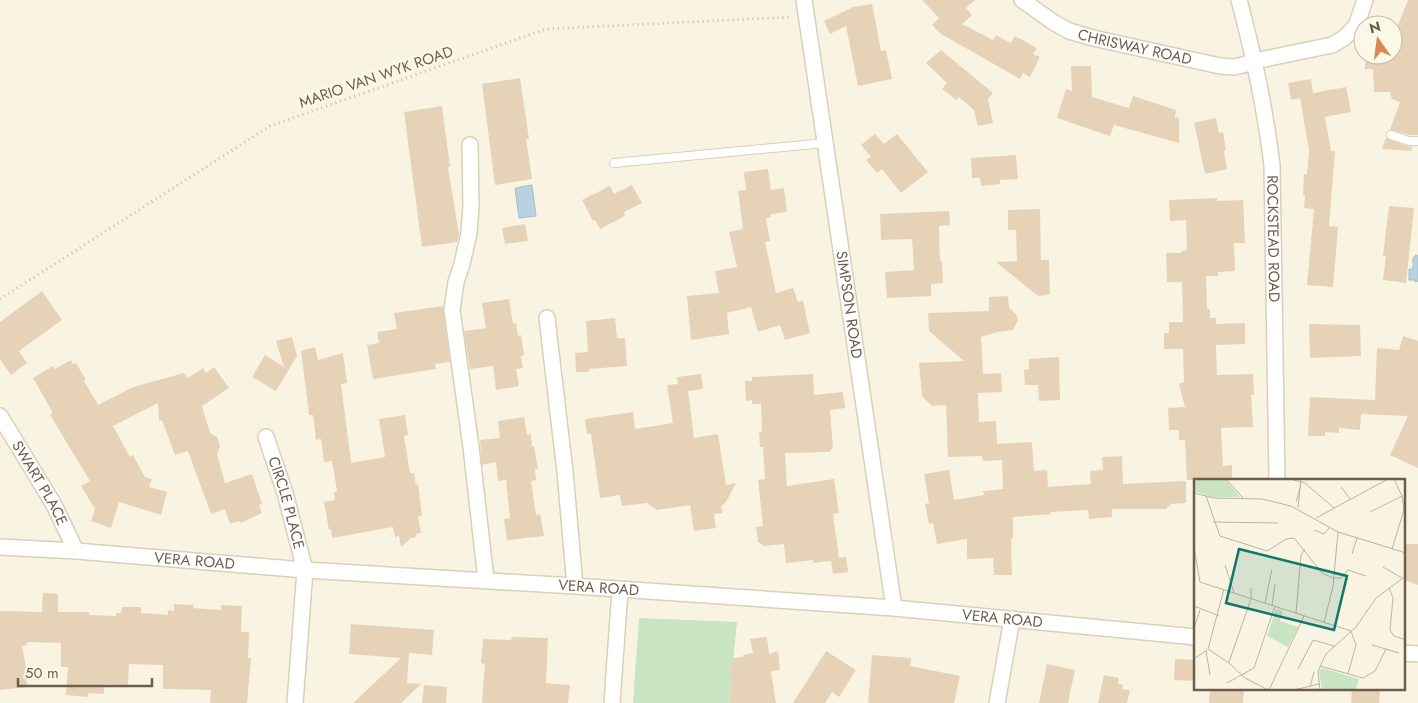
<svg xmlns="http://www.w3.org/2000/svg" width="1418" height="703" viewBox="0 0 1418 703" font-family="Jost,sans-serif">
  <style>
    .green { fill: #c9e4c2 }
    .water { fill: #b9d2df; stroke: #a0bfd0 }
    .building { fill: #e6d3b7 }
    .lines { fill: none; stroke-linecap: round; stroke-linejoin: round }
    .lane-casing { stroke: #d9d0bc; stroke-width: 10 }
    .street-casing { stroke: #d9d0bc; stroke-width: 18 }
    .path { stroke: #cfbba0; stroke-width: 3; stroke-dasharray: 1 4; stroke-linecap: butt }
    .lane { stroke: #fff; stroke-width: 8 }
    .street { stroke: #fff; stroke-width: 15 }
    .labels { text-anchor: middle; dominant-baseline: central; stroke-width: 5; stroke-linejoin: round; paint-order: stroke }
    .street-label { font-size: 15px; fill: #6d5e4b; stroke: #fcf8e7 }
    .inset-road { fill: none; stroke: #bdb4a0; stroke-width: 1 }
    .view { fill: #0f766e; fill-opacity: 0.15; stroke: #0f766e; stroke-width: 2.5 }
    .inset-edge { fill: none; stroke: #6d5e4b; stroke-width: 2.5 }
  </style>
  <rect width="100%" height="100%" fill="#f9f4e1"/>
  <!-- green -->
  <polygon class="green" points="639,618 737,622 729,703 633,703"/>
  <!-- water -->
  <g class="water">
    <polygon points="532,185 536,216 519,218 515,188"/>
    <polygon points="1416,255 1418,256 1418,281 1415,282 1415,280 1409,280 1409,269 1413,269 1413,258"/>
  </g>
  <!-- building -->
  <g class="building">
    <polygon points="922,0 975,0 966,8 972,15 962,24 993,40 996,35 1011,43 1015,36 1037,48 1033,54 1040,57 1030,77 1023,73 1020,79 941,34 932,25 939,18"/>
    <polygon points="1408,0 1418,0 1418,135 1410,135 1390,130 1400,102 1392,99 1390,92 1374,92 1373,69 1365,69 1365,55 1393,55 1393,38"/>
    <polygon points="872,4 881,51 886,50 892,79 858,86 846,26 830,34 824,21 853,7"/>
    <polygon points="941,50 993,93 988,99 993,123 978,126 974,110 959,97 956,100 942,89 947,83 926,63"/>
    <polygon points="1071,66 1091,66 1092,97 1129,108 1133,96 1176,110 1175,118 1179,117 1179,143 1114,125 1110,136 1057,118 1066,89 1072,91"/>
    <polygon points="520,78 529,139 526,139 532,179 495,185 482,84"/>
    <polygon points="1311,79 1313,93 1346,87 1351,112 1325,117 1331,151 1335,151 1329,226 1338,227 1333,287 1307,285 1314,209 1304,208 1305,195 1303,195 1304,174 1307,174 1309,151 1300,98 1291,100 1288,83"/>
    <polygon points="442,106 450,167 448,167 459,235 457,242 422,247 404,112"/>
    <polygon points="1216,118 1219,133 1223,132 1226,150 1224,151 1227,169 1205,174 1194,123"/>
    <polygon points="875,134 884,144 897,134 928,172 901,193 882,169 877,173 866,160 871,157 861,145"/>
    <polygon points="1386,138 1407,146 1413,147 1411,151 1382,149"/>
    <polygon points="1016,155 1018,179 1000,180 1000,184 981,186 980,178 972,178 971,158"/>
    <polygon points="768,169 771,190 784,188 787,212 771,214 771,217 766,218 770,241 765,242 776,293 793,288 798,302 803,301 810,333 785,340 780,325 758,332 751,307 727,313 729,334 691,340 687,296 719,293 715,271 737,267 729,232 743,229 738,191 746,190 744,172"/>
    <polygon points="632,185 642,203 624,212 625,216 600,229 595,220 593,221 582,200 610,186 614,194"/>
    <polygon points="1217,198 1217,201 1243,200 1245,243 1234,243 1235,271 1218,272 1218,276 1206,276 1207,309 1210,309 1210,318 1216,318 1216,324 1245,323 1245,344 1216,345 1217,375 1253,374 1254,395 1251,395 1253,427 1221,428 1223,466 1232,465 1232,480 1187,480 1185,440 1179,440 1179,430 1169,430 1168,408 1185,407 1179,384 1184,382 1183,349 1164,349 1164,333 1169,333 1169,322 1183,322 1182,282 1167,282 1166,253 1181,253 1181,251 1187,250 1186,220 1170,221 1169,200"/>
    <polygon points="1389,206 1414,208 1406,283 1383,280 1386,256 1383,256"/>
    <polygon points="1040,209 1041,260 1049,260 1050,294 1039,296 1034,293 996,262 1017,261 1016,230 1008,230 1008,210"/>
    <polygon points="949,211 950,225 939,226 940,261 942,261 943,283 931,284 931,296 887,298 885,272 914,270 912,239 881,240 880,214"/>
    <polygon points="525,224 528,241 505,244 502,228"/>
    <polygon points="42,291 62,320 19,351 27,363 11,375 0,359 0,322"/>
    <polygon points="1008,296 1009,308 1016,314 1018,320 1013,330 997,332 981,337 983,374 1001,373 1002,392 978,393 979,422 996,421 997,444 1032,442 1034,471 1047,470 1048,487 1091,484 1090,471 1103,470 1102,457 1122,456 1123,484 1186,481 1186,503 1170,504 1170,506 1167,507 1167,509 1112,509 1112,517 1089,519 1088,510 1050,512 1051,514 1013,517 1013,538 1011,539 1012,575 994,575 993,558 967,559 967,539 937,544 933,523 929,524 925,504 929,503 924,474 949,470 954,500 984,495 983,491 1003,489 1002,460 983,461 982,456 948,457 946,405 932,406 922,396 919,363 964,361 929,331 928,313 989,311 989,297"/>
    <polygon points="509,299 513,324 516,323 518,336 521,335 524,355 521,356 523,368 516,369 519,386 496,390 493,366 470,369 464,331 486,328 482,303"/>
    <polygon points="443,306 450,362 435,364 436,369 373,379 367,345 379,343 377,332 397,329 394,313"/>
    <polygon points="615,318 617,338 625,338 627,366 589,369 589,372 576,372 575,353 588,352 586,321"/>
    <polygon points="1309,324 1360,325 1361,356 1310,358"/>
    <polygon points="1403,336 1418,341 1418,468 1390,455 1408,416 1361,414 1360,430 1339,428 1339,433 1325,432 1325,436 1308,436 1310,397 1375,400 1377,348 1399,350"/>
    <polygon points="292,337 297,356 276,391 252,377 265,355 284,367 276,341"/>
    <polygon points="315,347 318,360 343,353 347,383 341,384 351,463 385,457 379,419 405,415 408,435 404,436 410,473 414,473 416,485 418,484 422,516 418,516 421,533 416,534 415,538 411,538 401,547 399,536 395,537 393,527 332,538 331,529 329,530 324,502 335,500 334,492 337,491 332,461 324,462 321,439 316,440 313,415 309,415 301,351"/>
    <polygon points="1059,357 1060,400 1039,401 1038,385 1025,385 1024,370 1029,369 1029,359"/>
    <polygon points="71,360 73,364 76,363 86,380 84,381 98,405 133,387 184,373 188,378 203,368 206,373 214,367 229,388 202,406 210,433 217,437 220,446 217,454 225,483 252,474 262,504 259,505 262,513 241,523 239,521 230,524 225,509 211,514 188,451 175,455 162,420 159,421 158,403 113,426 130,457 133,455 145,477 152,479 149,487 167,492 161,515 119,502 111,528 91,521 95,509 81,486 90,481 50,415 53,413 33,378 53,366 55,369"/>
    <polygon points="701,374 703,389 688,391 694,438 718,434 726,485 736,483 726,502 721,506 722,513 714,514 716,528 694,531 690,505 657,510 647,503 622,506 620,495 600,498 591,434 587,434 585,419 633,412 635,429 673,423 667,385 678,384 677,377"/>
    <polygon points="813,374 814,395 843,392 845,408 830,410 833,447 830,452 785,453 787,486 834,479 839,513 833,514 839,558 846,557 848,572 833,574 831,561 813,563 813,560 786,563 784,544 764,546 758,542 756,527 763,526 758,480 765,479 763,447 760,447 759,432 762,432 761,404 752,404 752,400 746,401 745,381 752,381 752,377"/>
    <polygon points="524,417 527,435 531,434 532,447 534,446 538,469 535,469 536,480 531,481 536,515 540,514 544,536 507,540 504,519 510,518 506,480 498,481 496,462 482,465 480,440 500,438 498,421"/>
    <polygon points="1404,544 1418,544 1418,585 1404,580"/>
    <polygon points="43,593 58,594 58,612 89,612 89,615 116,616 116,613 121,613 122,607 141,607 141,613 168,615 168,610 174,611 174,604 194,605 193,608 221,610 221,605 242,606 241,632 249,632 248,658 251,658 247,703 210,703 211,690 163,689 163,665 129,664 128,685 104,684 104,694 88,693 88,697 66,695 68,667 61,667 61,643 27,642 27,645 22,646 26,668 25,669 27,687 0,690 0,611 42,612"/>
    <polygon points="351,624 434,630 432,655 409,653 407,683 421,684 401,703 353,703 401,658 349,654"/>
    <polygon points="512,637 548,638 546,683 570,685 568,703 482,703 485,664 481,663 483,639 511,640"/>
    <polygon points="767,637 769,654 778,651 780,670 771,671 776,703 729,703 733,658 743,657 743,655 753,653 750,639"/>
    <polygon points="826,651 856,670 839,697 832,692 825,703 793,703"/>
    <polygon points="872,655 911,658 910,666 960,676 954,703 868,703"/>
    <polygon points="1175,659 1196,660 1196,681 1174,680"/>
    <polygon points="1047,664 1075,670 1068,703 1039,703"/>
    <polygon points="1104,675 1119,678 1118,684 1123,685 1122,689 1130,690 1127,703 1098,703"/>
    <polygon points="424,685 447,687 446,703 422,703"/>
    <polygon points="1210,689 1244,689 1243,703 1209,703"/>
    <polygon points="1352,689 1380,689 1379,703 1351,703"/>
  </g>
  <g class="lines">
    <defs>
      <g id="lane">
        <polyline points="1391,135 1409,141 1418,141"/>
        <polyline points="614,163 825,143"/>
      </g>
      <g id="street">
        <path id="s1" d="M 804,0 L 894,608"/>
        <path id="s2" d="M 1022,0 L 1053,22 L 1069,31 L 1093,38 L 1220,66 L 1234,67 L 1243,65 L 1255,61 L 1332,45 L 1344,38 L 1356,26 L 1365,0"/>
        <path id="s3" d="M 1239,0 C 1254,56 1265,107 1272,165 L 1277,480"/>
        <polyline points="470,145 471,206 469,233 462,264 456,282 452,310 471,447 486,580"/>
        <polyline points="547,318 565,472 575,586"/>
        <path id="s4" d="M 0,416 L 54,505 L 76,551"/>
        <path id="s5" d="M 266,437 L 285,493 L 305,570 L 295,703"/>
        <path id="s6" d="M 0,547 L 76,551 L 305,570 L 575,586 L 894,608 L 1196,637"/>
        <polyline points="1404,653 1418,654"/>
        <polyline points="612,703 620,590"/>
        <polyline points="997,703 1012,619"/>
      </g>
    </defs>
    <!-- lane casing -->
    <use href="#lane" class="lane-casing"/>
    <!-- street casing -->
    <use href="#street" class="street-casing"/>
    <!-- path -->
    <polyline class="path" points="0,299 270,126 546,29 792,17"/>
    <!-- lane -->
    <use href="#lane" class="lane"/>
    <!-- street -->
    <use href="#street" class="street"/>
  </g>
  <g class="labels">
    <!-- street labels -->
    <g class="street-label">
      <text stroke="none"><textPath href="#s2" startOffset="124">CHRISWAY ROAD</textPath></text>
      <text transform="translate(376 77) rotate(-19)">MARIO VAN WYK ROAD</text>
      <text stroke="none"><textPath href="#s3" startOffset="242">ROCKSTEAD ROAD</textPath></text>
      <text stroke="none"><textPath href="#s1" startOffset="308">SIMPSON ROAD</textPath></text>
      <text stroke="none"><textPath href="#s4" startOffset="78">SWART PLACE</textPath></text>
      <text stroke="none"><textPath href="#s5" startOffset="69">CIRCLE PLACE</textPath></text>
      <text stroke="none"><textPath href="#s6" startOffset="195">VERA ROAD</textPath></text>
      <text stroke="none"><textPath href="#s6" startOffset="600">VERA ROAD</textPath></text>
      <text stroke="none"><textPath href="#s6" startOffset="1005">VERA ROAD</textPath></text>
    </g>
  </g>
  <!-- overview -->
  <g transform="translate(1194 479)">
    <rect width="211" height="211" fill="#f9f4e1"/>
    <path d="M 4,0 L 31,0 L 46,18 L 18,18 L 0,12 L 0,3 ZM 82,130 L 89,132 L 86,142 L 104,148 L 94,168 L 73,157 ZM 128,189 L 165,200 L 162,210 L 128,211 L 125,192 Z" fill="#c9e4c2"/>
    <path class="inset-road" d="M 32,0 L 49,19M 96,0 L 111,4 L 140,29M 147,8 L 156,20M 0,14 L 20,19 L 68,20 L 97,27 L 144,53 L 212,74M 12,17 L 26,57 L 73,72 L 92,60 L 100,59 L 128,94 L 139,99 L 147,99 L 154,91 L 172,97M 102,23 L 107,5M 104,29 L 107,0M 176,33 L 208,17M 122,39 L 194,0M 19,43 L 84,44M 120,51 L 130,55 L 135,49M 0,68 L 6,103 L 157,152M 198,70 L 210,31 L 208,17 L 200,0M 158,75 L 163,59M 31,86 L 40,114M 189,88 L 208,99M 195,109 L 199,119 L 196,151 L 200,157 L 212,161M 30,110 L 14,170 L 35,184 L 51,199 L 74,211M 71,124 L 78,90M 78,126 L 81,105M 0,127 L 25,137M 102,134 L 107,76 L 111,70M 130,144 L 139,107 L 144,53M 0,149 L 6,131M 178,166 L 205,174M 12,172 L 16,196M 0,180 L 13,171M 35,183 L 57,120 L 57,109M 126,187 L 169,199 L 181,192 L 192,170M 104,190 L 119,161 L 140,167M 154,195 L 162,166 L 157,152M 33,204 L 60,189 L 81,127M 116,208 L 120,193M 75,211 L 110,137M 100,211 L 125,205M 126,211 L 124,192 L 132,175 L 162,148 L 182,119 L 212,97"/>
    <path class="view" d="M 45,70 L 153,97 L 140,151 L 32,124 Z"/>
    <rect width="211" height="211" class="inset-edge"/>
  </g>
  <!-- north arrow -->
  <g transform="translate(1378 40) rotate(346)"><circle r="24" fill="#fcf8e7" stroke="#c3baa9"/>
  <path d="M0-4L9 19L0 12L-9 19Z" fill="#d68a53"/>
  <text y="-8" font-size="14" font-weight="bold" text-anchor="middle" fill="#6d5e4b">N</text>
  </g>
  <!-- scale -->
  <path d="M18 678v8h134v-8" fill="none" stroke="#6d5e4b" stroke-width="2.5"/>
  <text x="25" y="678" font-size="15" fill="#6d5e4b" stroke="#fcf8e7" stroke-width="4" paint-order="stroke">50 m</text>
</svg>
